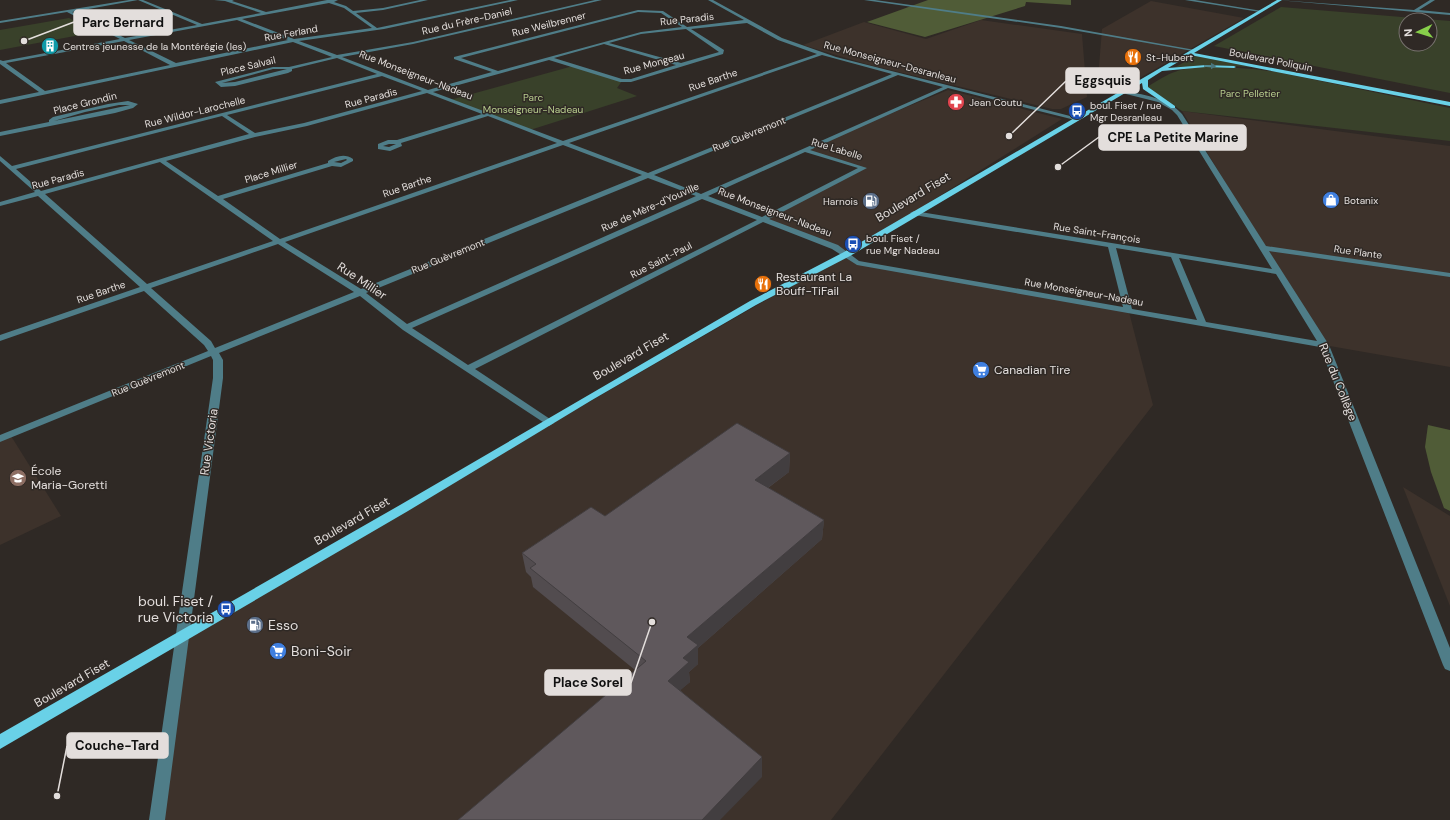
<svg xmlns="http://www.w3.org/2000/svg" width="1450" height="820" viewBox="0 0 1450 820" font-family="'DM Sans',sans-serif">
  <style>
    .built { fill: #3d322b }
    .green { fill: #39412a; fill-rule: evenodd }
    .forest { fill: #505c37 }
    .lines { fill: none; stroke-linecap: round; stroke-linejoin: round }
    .minor { fill: #4f7d88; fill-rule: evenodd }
    .major { fill: #69d1e7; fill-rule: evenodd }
    .wall { fill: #524c4f }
    .shaded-wall { fill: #423e40 }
    .building { fill: #5f585c; stroke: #423e40 }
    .oneway { fill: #49757c }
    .labels { text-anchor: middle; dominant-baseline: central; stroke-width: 3; stroke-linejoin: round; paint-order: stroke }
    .far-street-label { font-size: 10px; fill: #e3dedc; stroke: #2f2925 }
    .far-poi-label { font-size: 10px; fill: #e3dedc; stroke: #2f2925; text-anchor: start }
    .far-park-label { font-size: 10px; fill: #b8ce8e; stroke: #2f2925 }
    .street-label { font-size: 12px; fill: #e3dedc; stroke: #2f2925 }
    .poi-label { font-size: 12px; fill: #e3dedc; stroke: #2f2925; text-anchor: start }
    .near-poi-label { font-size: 14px; fill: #e3dedc; stroke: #2f2925; text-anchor: start }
    .leader { fill: none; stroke: #e3dedc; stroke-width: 1.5 }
    .callout-dot { fill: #e3dedc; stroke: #2f2925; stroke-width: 1.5 }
    .callout { fill: #e3dedc; stroke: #e3dedc; stroke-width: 1.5 }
    .callout-label { font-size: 13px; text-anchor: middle; font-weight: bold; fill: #111 }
  </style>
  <rect width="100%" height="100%" fill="#2f2925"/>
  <!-- built -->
  <g class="built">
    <polygon points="1151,1 1244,18 1126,86 1098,79 1102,29"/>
    <polygon points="981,20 1082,34 1087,97 1061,109 1052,109 866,64 803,45 864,22 926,39"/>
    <polygon points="948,90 1062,119 847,254 857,263 1129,312 1153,405 831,820 160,820 181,637 846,254 764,219 863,169 803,150"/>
    <polygon points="1182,111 1450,146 1450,367 1324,345"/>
    <polygon points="11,436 61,516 0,545 0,440"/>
    <polygon points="1403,487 1450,516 1450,606"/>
  </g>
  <!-- green -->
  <g class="green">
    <path d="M 1281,7 L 1450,21 L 1450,93 L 1214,46 ZM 1406,20 L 1430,20 L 1430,44 L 1406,44 Z"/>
    <polygon points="69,18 96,32 0,50 0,30"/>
    <polygon points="1195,56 1252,67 1209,65 1174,68"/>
    <polygon points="573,66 622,81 617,88 637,96 530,130 450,100"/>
    <path d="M 1207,66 L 1253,69 L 1277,72 L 1450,108 L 1450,141 L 1182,111 L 1147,87 C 1172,71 1178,69 1207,66 Z"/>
  </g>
  <!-- forest -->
  <g class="forest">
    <polygon points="928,0 1071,0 1071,5 1026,2 1025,6 925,37 867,22"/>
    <polygon points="1428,425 1450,430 1450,511 1444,508 1431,472 1425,447"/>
  </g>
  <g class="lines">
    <!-- minor -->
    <g class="minor">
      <path d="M 129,0 L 138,0 L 72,12 L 125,38 L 197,25 L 138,0 L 143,0 L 202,24 L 261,13 L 225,1 L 214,0 L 234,0 L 232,1 L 266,12 L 327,0 L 338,0 L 334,2 L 346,6 L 353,11 L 383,8 L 420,0 L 428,0 L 383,10 L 356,13 L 377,28 L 510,0 L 518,0 L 384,29 L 299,41 L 337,55 L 413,42 L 595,0 L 602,0 L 413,44 L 342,57 L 428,90 L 492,72 L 454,59 L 454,57 L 638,10 L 663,11 L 687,27 L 744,20 L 708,0 L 713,0 L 782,38 L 836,57 L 1078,118 L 1075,120 L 948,88 L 810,150 L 867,168 L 769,219 L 838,245 L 859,261 L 1123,307 L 1108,247 L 914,215 L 910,213 L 914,211 L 1272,269 L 1177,115 L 1172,110 L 1158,102 L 1118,92 L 1121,90 C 1142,95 1167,97 1182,114 L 1266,246 L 1450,273 L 1450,277 L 1269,251 L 1329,345 L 1450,648 L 1450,671 L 1445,669 L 1443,665 L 1320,347 L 857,265 L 832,249 L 763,222 L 475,369 L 553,421 L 554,423 L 549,426 L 403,330 L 360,296 L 219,353 L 223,360 L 223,378 L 165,820 L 149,820 L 213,378 L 213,360 L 211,356 L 0,442 L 0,435 L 208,351 L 204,345 L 144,291 L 0,341 L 0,335 L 140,287 L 38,196 L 0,206 L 0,202 L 35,192 L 0,161 L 0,156 L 12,166 L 377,74 L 337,58 L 292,69 L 292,71 L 288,73 L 235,86 L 221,87 L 215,82 L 273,67 L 289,67 L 332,57 L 293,42 L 0,104 L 0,100 L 39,92 L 0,64 L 0,60 L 3,61 L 120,39 L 67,12 L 0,23 L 0,21 ZM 329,3 L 344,8 L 372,28 L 294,39 L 242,19 ZM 638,12 L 661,13 L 682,27 L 641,32 L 498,71 L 461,58 ZM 237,20 L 288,40 L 176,63 L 129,40 ZM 747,23 L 778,40 L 817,54 L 563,141 L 433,92 L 549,60 L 620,82 L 631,82 L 723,54 L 724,50 L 691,29 ZM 686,29 L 719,52 L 681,63 L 609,43 L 641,34 ZM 124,41 L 170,65 L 45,91 L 6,63 ZM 604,44 L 676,65 L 631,79 L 622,79 L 554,58 ZM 822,55 L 892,74 L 648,173 L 569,143 ZM 273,69 L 287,69 L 235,82 L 222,83 ZM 898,75 L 943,87 L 701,194 L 654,175 ZM 382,76 L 422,91 L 304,123 L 255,133 L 227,115 ZM 427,93 L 482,114 L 397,140 L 388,140 L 378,144 L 378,149 L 390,151 L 402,146 L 401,143 L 488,116 L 557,143 L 280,239 L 223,199 L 332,166 L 341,167 L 353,161 L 353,159 C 345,153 336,156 328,161 L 328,163 L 218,196 L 166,161 L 255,137 L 307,126 ZM 222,116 L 249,134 L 41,191 L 16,169 ZM 389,144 L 396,144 L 389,147 L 383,146 ZM 563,145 L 642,175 L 361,289 L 285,242 ZM 805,152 L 858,168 L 762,217 L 708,196 ZM 346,159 L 347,160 L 341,163 L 334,162 ZM 160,162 L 273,241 L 147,284 L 45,194 ZM 648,178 L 696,196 L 407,324 L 366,293 ZM 702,199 L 757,220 L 468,365 L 412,328 ZM 278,244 L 354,292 L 215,348 L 211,341 L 151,288 ZM 1116,248 L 1171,257 L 1197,320 L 1132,309 ZM 1179,258 L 1276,274 L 1317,341 L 1206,322 Z"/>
      <polygon points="864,0 875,0 1061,26 1195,50 1193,51 1061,28"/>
      <polygon points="1185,0 1195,0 1262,11 1260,12"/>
      <polygon points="1277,0 1414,10 1430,0 1435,0 1419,10 1450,13 1450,15"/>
      <path d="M 128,101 L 138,104 L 133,108 L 115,113 L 0,136 L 0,132 L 49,122 L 49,120 L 53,117 L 108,104 ZM 119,105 L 130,105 L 54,121 L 85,112 Z"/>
    </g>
    <!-- major -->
    <polygon class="major" points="1277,0 1282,0 1194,53 1450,102 1450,106 1190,55 1168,68 1206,65 1234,66 1236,67 1234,68 1206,67 1162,71 1148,80 1148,87 1175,106 1175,108 1171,108 1143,89 1142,83 850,256 756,305 592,400 408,511 0,749 0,734 400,505 750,301 844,252"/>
  </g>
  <!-- wall -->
  <polygon class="wall" points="790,453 789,472 768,488 824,520 822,539 698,648 698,664 689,672 690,682 680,690 762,777 635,670 533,587 531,577 526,572 522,553 605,516"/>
  <!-- shaded-wall -->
  <g class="shaded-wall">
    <polygon points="790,453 789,472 754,498 755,480"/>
    <polygon points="824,520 822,539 698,648 698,664 689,672 690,682 669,700 668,681 687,637"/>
    <polygon points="762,757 762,777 720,820 702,820"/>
  </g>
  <!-- building -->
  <polygon class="building" points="737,423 790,453 755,480 824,520 687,637 698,645 683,658 689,662 668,681 762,757 702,820 458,820 646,661 530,568 536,564 522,553 591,507 605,516"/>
  <!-- one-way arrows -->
  <defs><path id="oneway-solid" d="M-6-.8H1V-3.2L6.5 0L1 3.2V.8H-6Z"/></defs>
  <use class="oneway" href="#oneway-solid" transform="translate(1210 66)"/>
  <!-- icons -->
  <defs>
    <symbol id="building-disc" viewBox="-11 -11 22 22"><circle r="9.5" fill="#0f9aa8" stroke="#2f2925"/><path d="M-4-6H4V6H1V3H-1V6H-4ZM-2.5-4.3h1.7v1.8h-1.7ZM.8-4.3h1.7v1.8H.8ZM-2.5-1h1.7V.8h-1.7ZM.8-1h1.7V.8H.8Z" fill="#fff"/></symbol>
    <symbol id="restaurant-disc" viewBox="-11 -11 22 22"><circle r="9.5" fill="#e8710a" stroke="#2f2925"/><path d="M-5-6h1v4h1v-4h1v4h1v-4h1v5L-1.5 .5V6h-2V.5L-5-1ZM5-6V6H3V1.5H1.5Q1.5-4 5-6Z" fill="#fff"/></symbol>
    <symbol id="pharmacy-disc" viewBox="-11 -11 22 22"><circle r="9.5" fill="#e0444e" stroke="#2f2925"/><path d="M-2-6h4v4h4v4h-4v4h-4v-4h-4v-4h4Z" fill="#fff"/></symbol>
    <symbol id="bus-disc" viewBox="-11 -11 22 22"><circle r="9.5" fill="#1a4fb4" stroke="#2f2925"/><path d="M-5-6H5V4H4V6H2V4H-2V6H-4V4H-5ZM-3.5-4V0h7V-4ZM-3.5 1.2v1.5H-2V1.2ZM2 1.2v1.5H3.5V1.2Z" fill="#fff"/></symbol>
    <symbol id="shop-disc" viewBox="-11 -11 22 22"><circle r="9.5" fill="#3f7fe0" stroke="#2f2925"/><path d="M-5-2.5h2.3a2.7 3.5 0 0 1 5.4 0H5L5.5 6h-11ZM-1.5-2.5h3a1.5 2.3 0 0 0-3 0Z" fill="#fff"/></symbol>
    <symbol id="fuel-disc" viewBox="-11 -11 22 22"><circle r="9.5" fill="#5c6f8a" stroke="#2f2925"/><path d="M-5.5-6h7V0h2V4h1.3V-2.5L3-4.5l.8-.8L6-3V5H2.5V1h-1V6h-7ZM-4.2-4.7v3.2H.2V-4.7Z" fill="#fff"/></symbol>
    <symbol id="supermarket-disc" viewBox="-11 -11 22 22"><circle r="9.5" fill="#3f7fe0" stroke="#2f2925"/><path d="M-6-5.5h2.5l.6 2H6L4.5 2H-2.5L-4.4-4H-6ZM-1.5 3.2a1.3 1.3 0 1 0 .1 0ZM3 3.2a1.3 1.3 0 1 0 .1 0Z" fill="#fff"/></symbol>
    <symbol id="school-disc" viewBox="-11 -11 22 22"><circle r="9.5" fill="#8d6e63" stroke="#2f2925"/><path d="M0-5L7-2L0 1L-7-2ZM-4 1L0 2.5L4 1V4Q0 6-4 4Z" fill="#fff"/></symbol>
  </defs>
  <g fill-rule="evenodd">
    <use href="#building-disc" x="40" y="36" width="20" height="20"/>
    <use href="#restaurant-disc" x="1123" y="47" width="20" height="20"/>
    <use href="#pharmacy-disc" x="946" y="92" width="20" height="20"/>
    <use href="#bus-disc" x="1067" y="101" width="20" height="20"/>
    <use href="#shop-disc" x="1321" y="190" width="20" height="20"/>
    <use href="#fuel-disc" x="861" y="191" width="20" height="20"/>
    <use href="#bus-disc" x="843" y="234" width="20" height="20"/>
    <use href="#restaurant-disc" x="753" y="274" width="20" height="20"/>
    <use href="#supermarket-disc" x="971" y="360" width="20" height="20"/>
    <use href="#school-disc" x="8" y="468" width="20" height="20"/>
    <use href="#bus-disc" x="216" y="599" width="20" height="20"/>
    <use href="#fuel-disc" x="245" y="615" width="20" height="20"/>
    <use href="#supermarket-disc" x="268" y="641" width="20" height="20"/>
  </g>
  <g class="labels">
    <!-- far-street labels -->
    <g class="far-street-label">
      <text transform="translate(687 19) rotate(-6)">Rue Paradis</text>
      <text transform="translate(467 21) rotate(-13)">Rue du Frère-Daniel</text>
      <text transform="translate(549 24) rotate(-14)">Rue Weilbrenner</text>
      <text transform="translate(291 33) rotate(-10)">Rue Ferland</text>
      <text transform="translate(1271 60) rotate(11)">Boulevard Poliquin</text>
      <text transform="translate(890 62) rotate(15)">Rue Monseigneur-Desranleau</text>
      <text transform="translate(654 63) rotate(-15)">Rue Mongeau</text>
      <text transform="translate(248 66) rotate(-13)">Place Salvail</text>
      <text transform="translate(416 75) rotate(21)">Rue Monseigneur-Nadeau</text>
      <text transform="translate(713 80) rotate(-19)">Rue Barthe</text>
      <text transform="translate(371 98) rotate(-15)">Rue Paradis</text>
      <text transform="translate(85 103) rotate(-14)">Place Grondin</text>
      <text transform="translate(195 112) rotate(-14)">Rue Wildor-Larochelle</text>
      <text transform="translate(749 134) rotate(-22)">Rue Guèvremont</text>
      <text transform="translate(837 149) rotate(17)">Rue Labelle</text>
      <text transform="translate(271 172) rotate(-17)">Place Millier</text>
      <text transform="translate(58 179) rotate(-15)">Rue Paradis</text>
      <text transform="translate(407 186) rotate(-19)">Rue Barthe</text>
      <text transform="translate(650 207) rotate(-24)">Rue de Mère-d'Youville</text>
      <text transform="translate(775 212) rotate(21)">Rue Monseigneur-Nadeau</text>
      <text transform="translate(1097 233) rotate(9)">Rue Saint-François</text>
      <text transform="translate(1358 252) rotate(8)">Rue Plante</text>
      <text transform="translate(448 256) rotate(-22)">Rue Guèvremont</text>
      <text transform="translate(661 260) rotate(-27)">Rue Saint-Paul</text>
      <text transform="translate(101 292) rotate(-19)">Rue Barthe</text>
      <text transform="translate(1084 292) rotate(10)">Rue Monseigneur-Nadeau</text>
      <text transform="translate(148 379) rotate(-22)">Rue Guèvremont</text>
    </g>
    <!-- far-poi labels -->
    <g class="far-poi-label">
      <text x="63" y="46">Centres jeunesse de la Montérégie (les)</text>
      <text x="1146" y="57">St-Hubert</text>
      <text x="969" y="102">Jean Coutu</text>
      <text x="1090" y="105">boul. Fiset / rue<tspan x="1090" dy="12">Mgr Desranleau</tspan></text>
      <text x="1344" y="200">Botanix</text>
      <text x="858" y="201" text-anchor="end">Harnois</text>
      <text x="866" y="238">boul. Fiset /<tspan x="866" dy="12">rue Mgr Nadeau</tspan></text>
    </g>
    <!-- far-park labels -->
    <g class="far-park-label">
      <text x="1250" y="93">Parc Pelletier</text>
      <text x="533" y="97">Parc<tspan x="533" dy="12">Monseigneur-Nadeau</tspan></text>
    </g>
    <!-- street labels -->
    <g class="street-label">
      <text transform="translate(913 197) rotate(-31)">Boulevard Fiset</text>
      <text transform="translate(362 281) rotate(34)">Rue Millier</text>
      <text transform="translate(631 356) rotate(-30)">Boulevard Fiset</text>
      <text transform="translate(1338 382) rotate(68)">Rue du Collège</text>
      <text transform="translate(209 442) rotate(-82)">Rue Victoria</text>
      <text transform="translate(352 521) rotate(-30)">Boulevard Fiset</text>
      <text transform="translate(72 683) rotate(-30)">Boulevard Fiset</text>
    </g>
    <!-- poi labels -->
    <g class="poi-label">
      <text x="776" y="277">Restaurant La<tspan x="776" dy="14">Bouff-TiFail</tspan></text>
      <text x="994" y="370">Canadian Tire</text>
      <text x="31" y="471">École<tspan x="31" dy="14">Maria-Goretti</tspan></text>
    </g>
    <!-- near-poi labels -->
    <g class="near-poi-label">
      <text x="213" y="601" text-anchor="end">boul. Fiset /<tspan x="213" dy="16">rue Victoria</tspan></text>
      <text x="268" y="625">Esso</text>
      <text x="291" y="651">Boni-Soir</text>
    </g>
  </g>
  <!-- callouts -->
  <path class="leader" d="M24 41L74 22M1009 136L1066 81M1058 167L1099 137M652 622L631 683M57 796L67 746"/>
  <g class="callout-dot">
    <circle cx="24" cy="41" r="4"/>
    <circle cx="1009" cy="136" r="4"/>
    <circle cx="1058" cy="167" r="4"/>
    <circle cx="652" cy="622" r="4"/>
    <circle cx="57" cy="796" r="4"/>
  </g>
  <g class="callout">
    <rect x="74" y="10" width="98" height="25" rx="4"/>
    <rect x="1066" y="68" width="73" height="25" rx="4"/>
    <rect x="1099" y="125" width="147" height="25" rx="4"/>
    <rect x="545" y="670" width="86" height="25" rx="4"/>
    <rect x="67" y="733" width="101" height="25" rx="4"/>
  </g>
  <g class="callout-label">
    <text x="123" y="27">Parc Bernard</text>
    <text x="1103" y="85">Eggsquis</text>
    <text x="1173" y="142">CPE La Petite Marine</text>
    <text x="588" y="687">Place Sorel</text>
    <text x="117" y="750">Couche-Tard</text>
  </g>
  <!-- north arrow -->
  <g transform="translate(1418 32) rotate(266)"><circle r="19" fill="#2f2925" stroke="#77716e"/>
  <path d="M0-3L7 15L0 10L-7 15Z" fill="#87cf4a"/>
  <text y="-6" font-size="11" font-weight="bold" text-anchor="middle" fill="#e3dedc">N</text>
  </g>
</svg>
